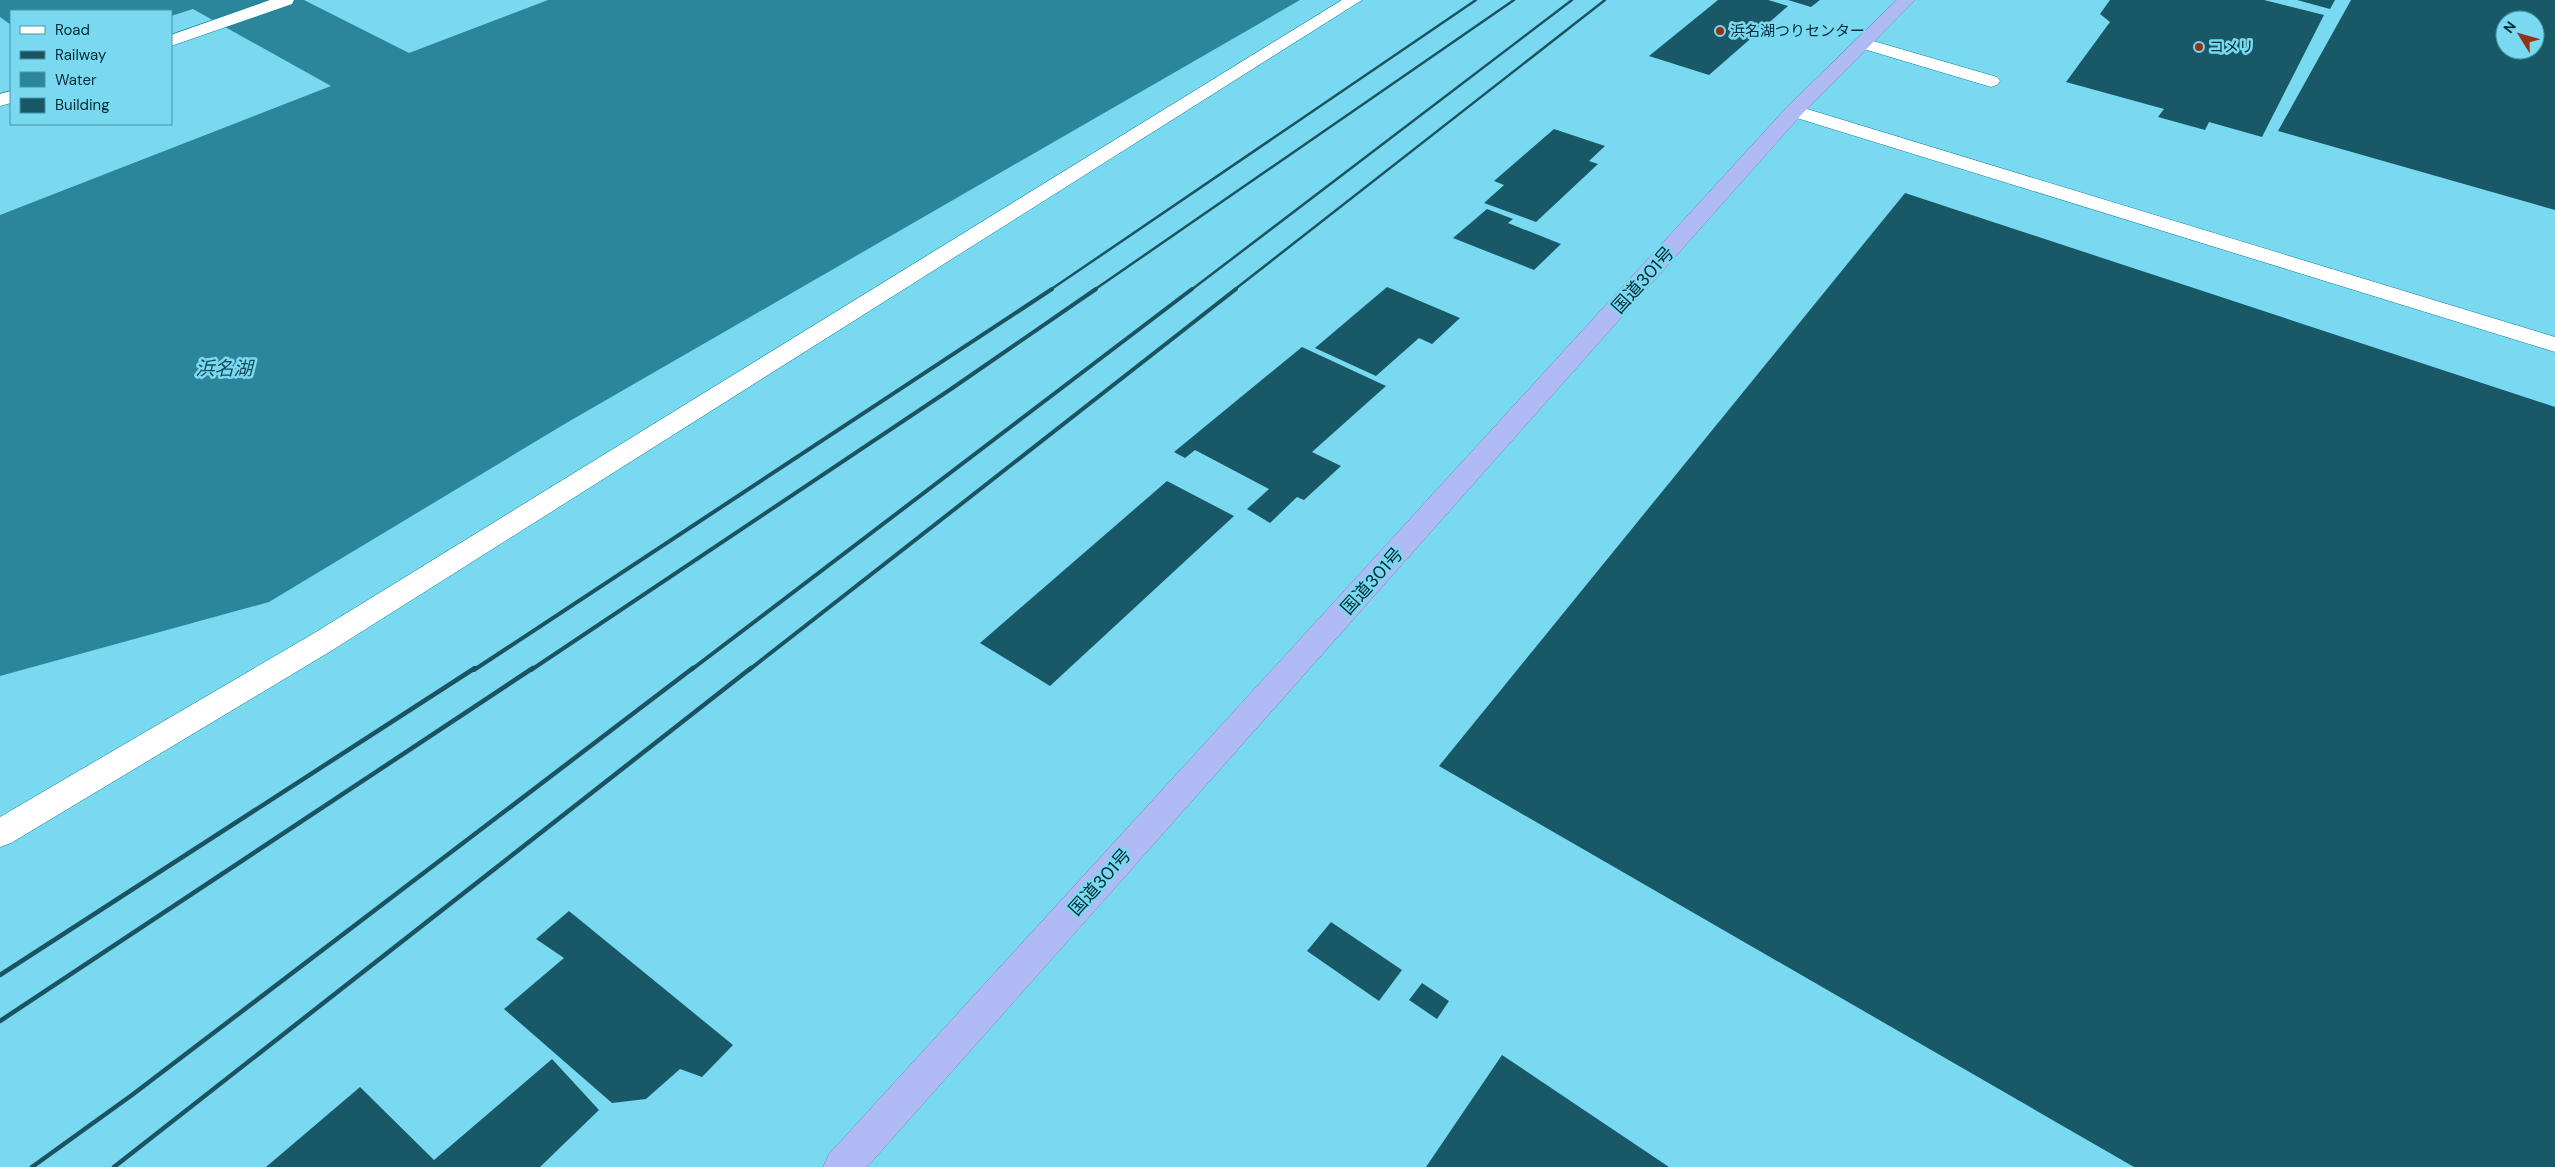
<svg xmlns="http://www.w3.org/2000/svg" width="2555" height="1167" viewBox="0 0 2555 1167" font-family="'DM Sans','Noto Sans JP',sans-serif">
  <style>
    .water { fill: #2b869b }
    .building { fill: #195967; fill-rule: evenodd }
    .lines { fill: none; stroke-linecap: round; stroke-linejoin: round }
    .minor-casing { stroke: #0b8298; stroke-width: 1 }
    .highway-casing { stroke: #7289b2; stroke-width: 1 }
    .minor { fill: #fff; fill-rule: evenodd }
    .highway { fill: #b0bbf5; fill-rule: evenodd }
    .rail-far2 { stroke: #1c5361; stroke-width: 2.5 }
    .rail-far1 { stroke: #1c5361; stroke-width: 4 }
    .rail { stroke: #1c5361; stroke-width: 4.5 }
    .poi-dot { fill: #983113; stroke: #79d9f1; stroke-width: 2 }
    .labels { text-anchor: middle; dominant-baseline: central; stroke-width: 5; stroke-linejoin: round; paint-order: stroke }
    .far-poi-label { font-size: 15px; fill: #002b35; stroke: #79d9f1; text-anchor: start }
    .street-label { font-size: 18px; fill: #002b35; stroke: #79d9f1 }
    .water-label { font-size: 19px; font-style: italic; fill: #164954; stroke: #79d9f1 }
  </style>
  <rect width="100%" height="100%" fill="#79d9f1"/>
  <!-- water -->
  <polygon class="water" points="0,0 304,0 409,53 548,0 1300,0 568,422 269,602 0,676 0,215 331,86 193,9 171,16 171,11 11,11 11,25 0,17"/>
  <!-- building -->
  <g class="building">
    <polygon points="1718,0 1768,0 1788,6 1709,75 1649,56"/>
    <polygon points="1788,0 1820,0 1811,7"/>
    <polygon points="2110,0 2264,0 2324,15 2262,137 2209,122 2205,130 2158,117 2164,109 2066,82 2110,22 2100,14"/>
    <polygon points="2297,0 2335,0 2330,9"/>
    <path d="M 2351,0 L 2555,0 L 2555,210 L 2278,131 ZM 2505,20 L 2535,20 L 2535,50 L 2505,50 Z"/>
    <polygon points="1554,129 1605,146 1589,161 1598,164 1536,222 1484,203 1504,185 1494,181"/>
    <polygon points="1905,193 2555,407 2555,1167 2134,1167 1439,766"/>
    <polygon points="1487,209 1513,219 1508,223 1561,244 1534,270 1453,238"/>
    <polygon points="1387,287 1460,318 1432,344 1419,338 1376,376 1315,348"/>
    <polygon points="1302,347 1386,386 1312,452 1341,466 1304,500 1297,497 1270,523 1247,509 1269,489 1195,450 1185,458 1174,452"/>
    <polygon points="1167,481 1234,516 1050,686 980,643"/>
    <polygon points="569,911 733,1045 702,1077 680,1069 646,1099 612,1103 504,1009 564,958 536,939"/>
    <polygon points="1331,922 1402,970 1379,1001 1307,951"/>
    <polygon points="1422,983 1449,1001 1437,1019 1409,1000"/>
    <polygon points="1502,1055 1669,1167 1426,1167"/>
    <polygon points="552,1059 599,1110 540,1167 266,1167 360,1087 434,1160"/>
  </g>
  <g class="lines">
    <defs>
      <g id="minor">
        <polygon points="270,0 294,0 292,4 171,46 171,35"/>
        <polygon points="1342,0 1362,0 331,651 11,843 0,847 0,817 311,635"/>
        <polygon points="1863,38 1997,77 2000,81 1997,85 1991,87 1857,47 1854,43 1857,39"/>
        <polygon points="11,91 11,103 0,106 0,94"/>
        <polygon points="1794,105 2555,337 2555,352 1787,115 1785,111 1787,107"/>
      </g>
      <polygon id="highway" points="1897,0 1915,0 1801,115 867,1167 823,1167 829,1154 1787,107"/>
    </defs>
    <!-- minor casing -->
    <use href="#minor" class="minor-casing"/>
    <!-- highway casing -->
    <use href="#highway" class="highway-casing"/>
    <!-- minor -->
    <use href="#minor" class="minor"/>
    <!-- highway -->
    <use href="#highway" class="highway"/>
    <!-- rail-far2 -->
    <g class="rail-far2">
      <polyline points="1050,290 1476,0"/>
      <polyline points="1094,290 1514,0"/>
      <polyline points="1191,290 1572,0"/>
      <polyline points="1234,290 1605,0"/>
    </g>
    <!-- rail-far1 -->
    <g class="rail-far1">
      <polyline points="474,670 1052,289"/>
      <polyline points="531,670 951,389 1096,289"/>
      <polyline points="691,670 1192,289"/>
      <polyline points="749,670 1236,289"/>
    </g>
    <!-- rail -->
    <g class="rail">
      <polyline points="0,975 475,668"/>
      <polyline points="0,1021 533,668"/>
      <polyline points="32,1167 132,1095 693,668"/>
      <polyline points="114,1167 751,668"/>
    </g>
  </g>
  <!-- markers -->
  <g class="poi-dot">
    <circle cx="1720" cy="31" r="5"/>
    <circle cx="2199" cy="47" r="5"/>
  </g>
  <g class="labels">
    <!-- far-poi labels -->
    <g class="far-poi-label">
      <text x="1730" y="31">浜名湖つりセンター</text>
      <text x="2209" y="47">コメリ</text>
    </g>
    <!-- street labels -->
    <g class="street-label">
      <text transform="translate(1643 280) rotate(-48)">国道301号</text>
      <text transform="translate(1372 581) rotate(-48)">国道301号</text>
      <text transform="translate(1100 882) rotate(-48)">国道301号</text>
    </g>
    <!-- water labels -->
    <g class="water-label">
      <text x="224" y="368">浜名湖</text>
    </g>
  </g>
  <!-- legend -->
  <rect x="10" y="10" width="162" height="115" fill="#79d9f1" stroke="#4993a6"/>
  <rect x="20" y="26" width="25" height="8" fill="#ffffff" stroke="#4993a6"/>
  <text x="55" y="35" font-size="15" fill="#002b35">Road</text>
  <rect x="20" y="51" width="25" height="8" fill="#1c5361" stroke="#4993a6"/>
  <text x="55" y="60" font-size="15" fill="#002b35">Railway</text>
  <rect x="20" y="72" width="25" height="15" fill="#2b869b" stroke="#4993a6"/>
  <text x="55" y="85" font-size="15" fill="#002b35">Water</text>
  <rect x="20" y="98" width="25" height="15" fill="#195967" stroke="#4993a6"/>
  <text x="55" y="110" font-size="15" fill="#002b35">Building</text>
  <!-- north arrow -->
  <g transform="translate(2520 35) rotate(307)"><circle r="24" fill="#79d9f1" stroke="#4993a6"/>
  <path d="M0-4L9 19L0 12L-9 19Z" fill="#983113"/>
  <text y="-8" font-size="14" font-weight="bold" text-anchor="middle" fill="#002b35">N</text>
  </g>
</svg>
